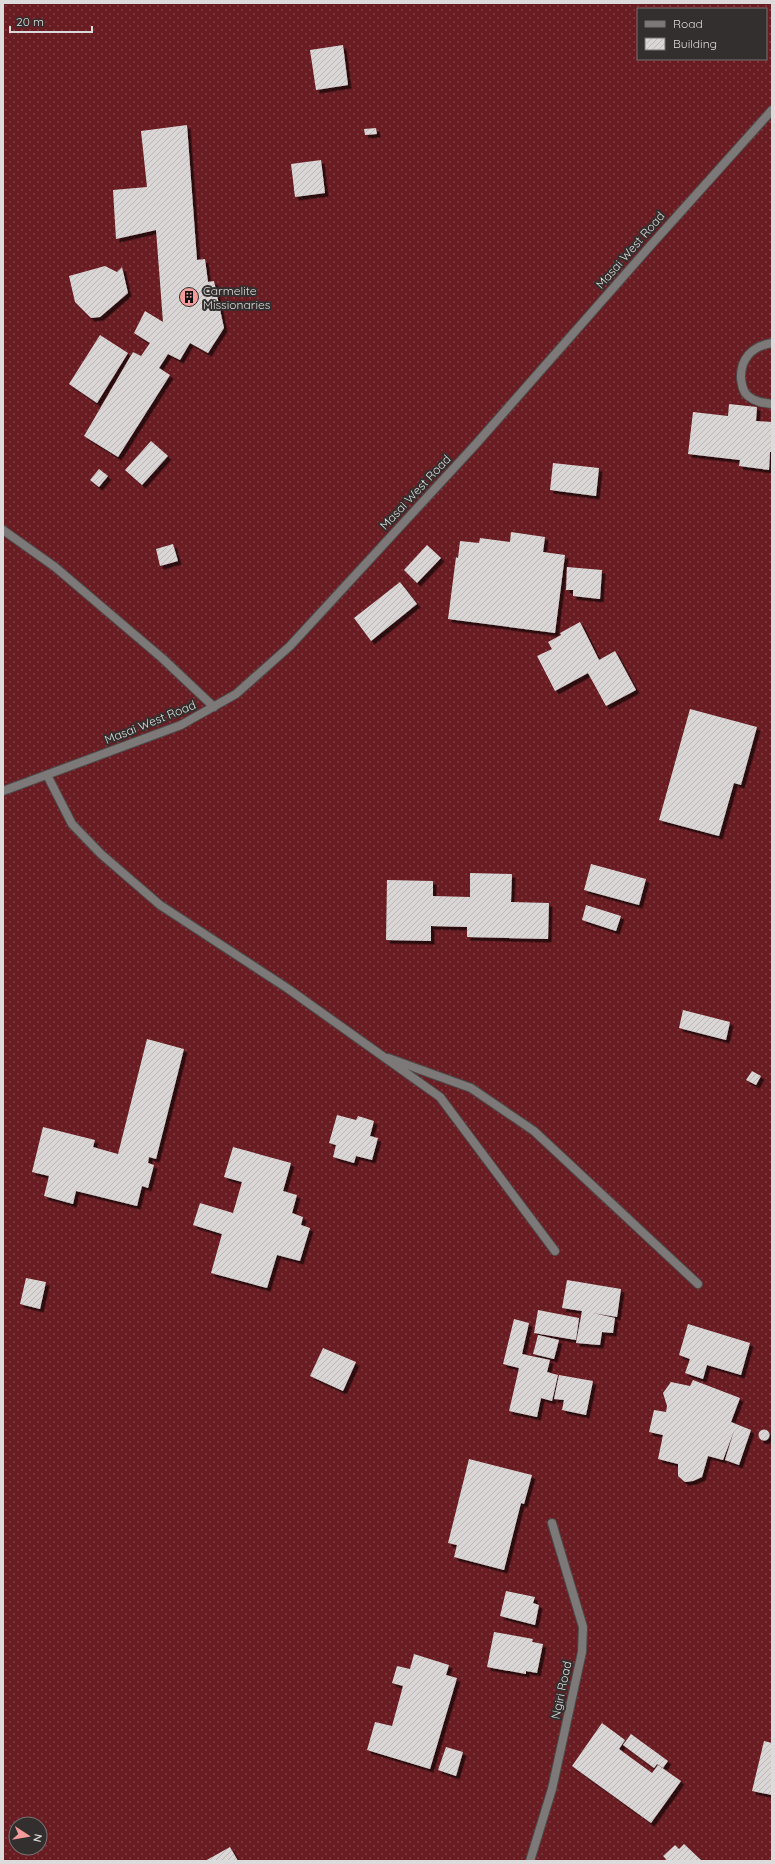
<svg xmlns="http://www.w3.org/2000/svg" width="775" height="1864" viewBox="0 0 775 1864" font-family="Quicksand,sans-serif">
  <style>
    .garden { fill: url(#garden-dots); fill-rule: evenodd }
    .building { fill: url(#building-hatch); filter: url(#shadow) }
    .lines { fill: none; stroke-linecap: round; stroke-linejoin: round }
    .lane-casing { stroke: #4c4a4a; stroke-width: 10 }
    .street-casing { stroke: #4c4a4a; stroke-width: 10 }
    .lane { stroke: #7d7979; stroke-width: 8 }
    .street { stroke: #7d7979; stroke-width: 8 }
    .labels { text-anchor: middle; dominant-baseline: central; stroke-width: 4; stroke-linejoin: round; paint-order: stroke }
    .street-label { font-size: 12px; fill: #dcdada; stroke: #322f2e }
    .poi-label { font-size: 12px; fill: #dcdada; stroke: #322f2e; text-anchor: start }
  </style>
  <defs>
    <pattern id="garden-dots" width="8" height="8" patternUnits="userSpaceOnUse"><rect width="8" height="8" fill="#691d23"/><path d="M2 2h.1M6 6h.1" fill="none" stroke="#7e3d42" stroke-width="1.8" stroke-linecap="round"/></pattern>
    <pattern id="building-hatch" width="6" height="6" patternUnits="userSpaceOnUse"><rect width="6" height="6" fill="#dad6d6"/><path d="M-1 1l2-2M0 6l6-6M5 7l2-2" fill="none" stroke="#bcb8b8"/></pattern>
    <filter id="shadow"><feDropShadow dx="3.5" dy="3.5" stdDeviation="0" flood-color="#0009"/></filter>
  </defs>
  <rect width="100%" height="100%" fill="#322f2e"/>
  <!-- garden -->
  <path class="garden" d="M 3,3 L 772,3 L 772,1861 L 3,1861 ZM 638,9 L 766,9 L 766,59 L 638,59 ZM 16,1824 L 40,1824 L 40,1848 L 16,1848 Z"/>
  <!-- building -->
  <g class="building">
    <polygon points="343,45 348,85 316,90 310,50"/>
    <polygon points="187,125 197,260 205,259 208,282 214,281 224,328 208,353 190,343 180,360 168,354 159,368 170,375 118,457 84,436 133,352 141,356 150,343 134,333 145,311 163,322 156,230 116,239 113,190 147,187 141,131"/>
    <polygon points="376,128 377,134 365,135 364,129"/>
    <polygon points="321,160 325,193 295,197 291,164"/>
    <polygon points="105,266 117,272 122,267 128,293 100,317 91,318 75,302 69,276"/>
    <polygon points="100,335 128,353 97,403 69,384"/>
    <polygon points="729,404 757,407 756,421 772,422 772,452 770,452 769,470 739,466 740,460 688,454 693,412 728,416"/>
    <polygon points="151,441 168,456 142,485 125,470"/>
    <polygon points="553,463 599,468 596,496 550,490"/>
    <polygon points="99,469 108,476 99,487 90,480"/>
    <polygon points="511,532 545,537 543,552 565,555 555,633 448,619 456,557 458,558 460,541 479,543 480,538 510,542"/>
    <polygon points="173,544 178,561 160,566 156,549"/>
    <polygon points="427,545 441,558 417,583 404,570"/>
    <polygon points="567,567 602,570 600,599 573,596 573,590 566,590"/>
    <polygon points="400,582 417,604 371,641 354,618"/>
    <polygon points="580,622 599,660 615,651 636,690 606,706 588,673 555,691 537,656 552,649 548,642 561,635 560,633"/>
    <polygon points="690,709 757,727 741,785 734,783 719,836 659,820"/>
    <polygon points="591,864 646,879 639,905 584,890"/>
    <polygon points="470,873 512,874 511,902 549,903 548,939 467,937 467,927 431,926 431,941 386,940 387,880 433,881 433,896 470,897"/>
    <polygon points="586,905 621,916 616,931 582,920"/>
    <polygon points="683,1010 730,1022 726,1040 679,1028"/>
    <polygon points="147,1039 184,1049 156,1159 149,1157 148,1163 154,1165 148,1188 142,1186 137,1206 76,1191 73,1204 44,1196 49,1176 32,1172 43,1127 95,1140 93,1147 118,1154"/>
    <polygon points="752,1071 761,1076 756,1085 746,1080"/>
    <polygon points="337,1115 356,1120 358,1116 374,1121 370,1136 378,1138 372,1160 356,1156 354,1163 333,1157 336,1145 329,1143"/>
    <polygon points="233,1147 291,1163 283,1191 297,1195 292,1213 303,1217 301,1225 310,1228 300,1261 277,1255 267,1288 211,1273 222,1234 193,1225 200,1203 233,1213 242,1182 224,1177"/>
    <polygon points="26,1278 46,1282 40,1309 20,1304"/>
    <polygon points="567,1280 621,1289 617,1317 593,1313 615,1318 613,1333 602,1332 600,1345 576,1343 582,1311 562,1308"/>
    <polygon points="538,1310 579,1318 576,1340 534,1333"/>
    <polygon points="514,1319 529,1323 522,1354 550,1360 547,1372 558,1375 552,1401 541,1398 537,1417 509,1411 519,1368 503,1364"/>
    <polygon points="688,1324 750,1343 741,1375 707,1365 703,1379 685,1373 690,1359 679,1355"/>
    <polygon points="538,1335 559,1340 554,1359 533,1354"/>
    <polygon points="323,1348 356,1362 343,1391 310,1376"/>
    <polygon points="559,1375 593,1381 586,1415 562,1410 564,1400 554,1399"/>
    <polygon points="693,1380 740,1398 731,1422 751,1430 739,1465 725,1460 734,1431 723,1460 708,1456 702,1477 693,1481 685,1482 678,1476 678,1464 658,1459 663,1435 649,1432 654,1410 666,1412 667,1406 663,1393 671,1382 690,1386"/>
    <circle cx="764" cy="1435" r="5.5"/>
    <polygon points="469,1459 532,1475 524,1504 521,1503 504,1570 454,1557 457,1545 448,1543"/>
    <polygon points="506,1591 535,1597 533,1603 539,1605 535,1625 500,1616"/>
    <polygon points="494,1632 533,1639 532,1642 543,1644 537,1673 526,1671 526,1674 487,1667"/>
    <polygon points="414,1654 449,1665 446,1675 457,1678 430,1769 367,1750 375,1722 392,1726 403,1686 392,1683 397,1666 410,1669"/>
    <polygon points="602,1723 625,1740 619,1749 652,1773 658,1765 681,1781 651,1823 572,1766"/>
    <polygon points="631,1734 668,1761 663,1768 657,1764 654,1768 623,1745"/>
    <polygon points="764,1741 772,1743 772,1795 752,1791"/>
    <polygon points="446,1747 463,1752 456,1776 438,1770"/>
    <polygon points="684,1844 702,1861 665,1861 666,1859 663,1856 675,1845 679,1849"/>
    <polygon points="230,1847 238,1861 205,1861"/>
  </g>
  <g class="lines">
    <defs>
      <polyline id="lane" points="388,1058 471,1088 534,1131 698,1284"/>
      <g id="street">
        <path d="M 772,343 C 752,346 740,359 741,379 C 742,386 743,392 748,396 C 755,402 764,403 772,404"/>
        <polyline points="3,530 55,567 162,658 214,707"/>
        <polyline points="47,775 72,824 101,854 160,905 287,988 440,1097 555,1251"/>
        <polyline points="3,791 181,725 236,694 290,646 476,444 651,245 772,110"/>
        <polyline points="530,1861 552,1789 582,1652 583,1627 552,1523"/>
      </g>
    </defs>
    <!-- lane casing -->
    <use href="#lane" class="lane-casing"/>
    <!-- street casing -->
    <use href="#street" class="street-casing"/>
    <!-- lane -->
    <use href="#lane" class="lane"/>
    <!-- street -->
    <use href="#street" class="street"/>
  </g>
  <!-- icons -->
  <defs>
    <symbol id="building-disc" viewBox="-11 -11 22 22"><circle r="9.5" fill="#f59b9b" stroke="#322f2e"/><path d="M-4-6H4V6H1V3H-1V6H-4ZM-2.5-4.3h1.7v1.8h-1.7ZM.8-4.3h1.7v1.8H.8ZM-2.5-1h1.7V.8h-1.7ZM.8-1h1.7V.8H.8Z" fill="#111"/></symbol>
  </defs>
  <g fill-rule="evenodd">
    <use href="#building-disc" x="178" y="286" width="22" height="22"/>
  </g>
  <g class="labels">
    <!-- street labels -->
    <g class="street-label">
      <text transform="translate(630 250) rotate(-49)">Masai West Road</text>
      <text transform="translate(415 492) rotate(-47)">Masai West Road</text>
      <text transform="translate(150 722) rotate(-22)">Masai West Road</text>
      <text transform="translate(561 1690) rotate(-78)">Ngiri Road</text>
    </g>
    <!-- poi labels -->
    <g class="poi-label">
      <text x="203" y="290">Carmelite<tspan x="203" dy="14">Missionaries</tspan></text>
    </g>
  </g>
  <!-- border -->
  <rect width="775" height="1864" fill="none" stroke="#dcdada" stroke-width="8"/>
  <!-- legend -->
  <rect x="637" y="8" width="130" height="52" fill="#322f2e" stroke="#767373"/>
  <rect x="645" y="21" width="20" height="6" fill="#7d7979" stroke="#767373"/>
  <text x="673" y="28" font-size="12" fill="#dcdada">Road</text>
  <rect x="645" y="38" width="20" height="12" fill="url(#building-hatch)" stroke="#767373"/>
  <text x="673" y="48" font-size="12" fill="#dcdada">Building</text>
  <!-- north arrow -->
  <g transform="translate(28 1836) rotate(102)"><circle r="19" fill="#322f2e" stroke="#767373"/>
  <path d="M0-3L7 15L0 10L-7 15Z" fill="#f59b9b"/>
  <text y="-6" font-size="11" font-weight="bold" text-anchor="middle" fill="#dcdada">N</text>
  </g>
  <!-- scale -->
  <path d="M10 26v6h82v-6" fill="none" stroke="#dcdada" stroke-width="2"/>
  <text x="16" y="26" font-size="12" fill="#dcdada" stroke="#322f2e" stroke-width="3" paint-order="stroke">20 m</text>
</svg>
